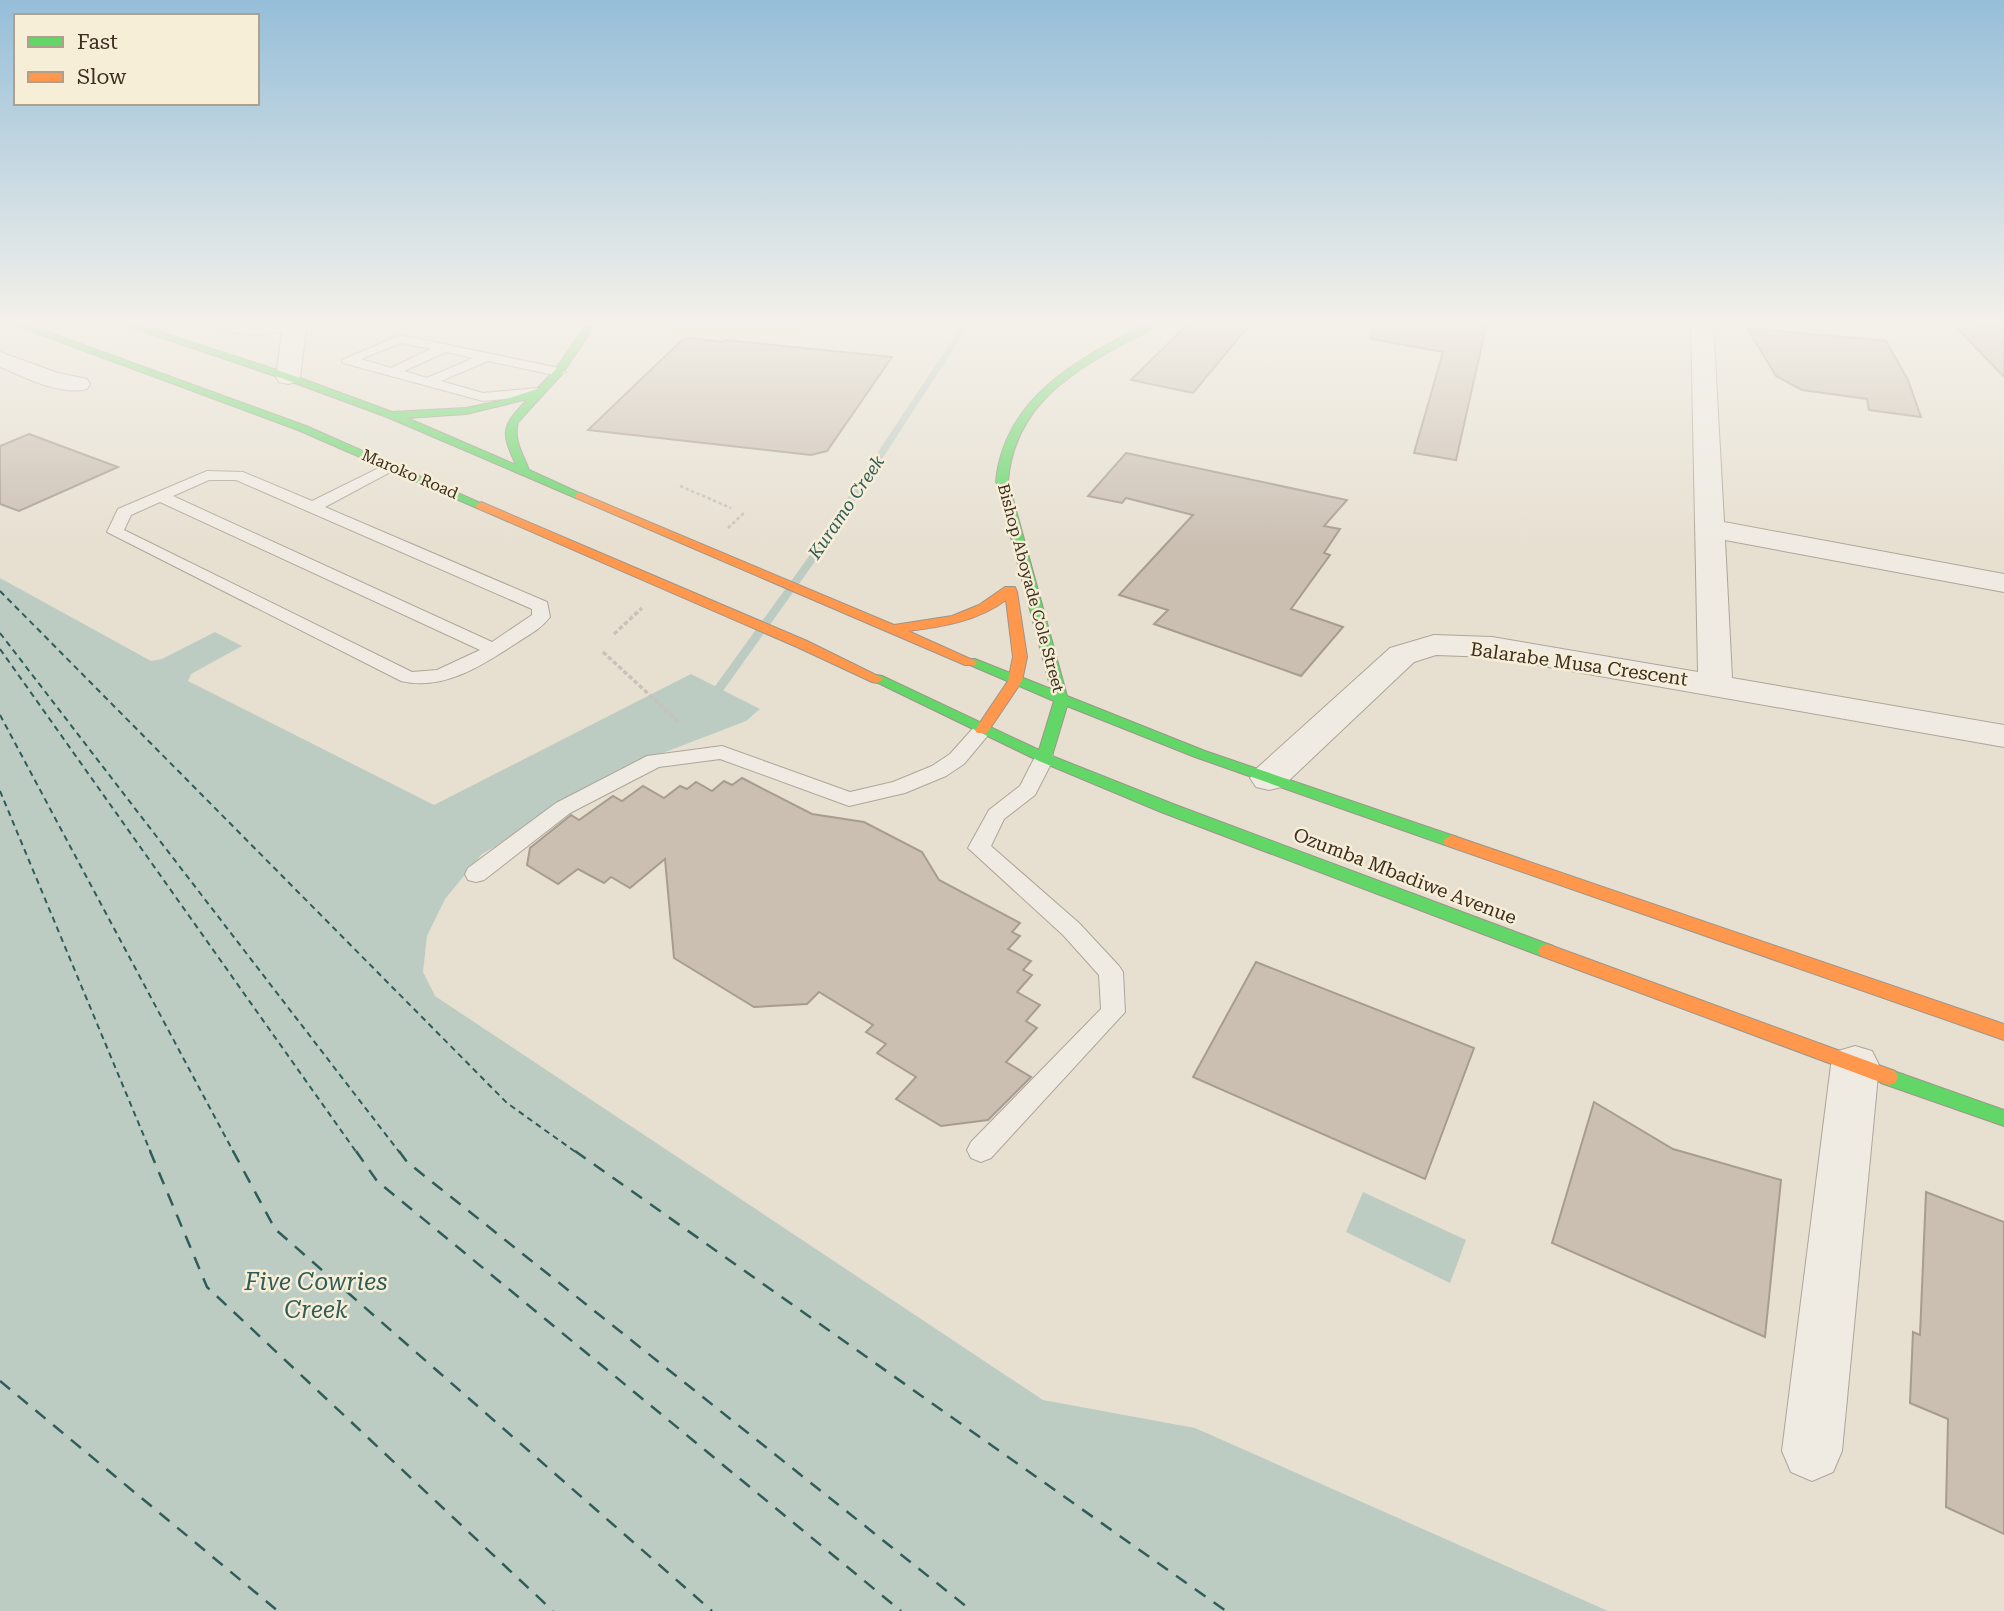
<svg xmlns="http://www.w3.org/2000/svg" width="2004" height="1611" viewBox="0 0 2004 1611" font-family="'Roboto Serif',serif">
  <style>
    .green { fill: #d6d7b3 }
    .water { fill: #bcccc2 }
    .lines { fill: none; stroke-linecap: round; stroke-linejoin: round }
    .stream { fill: #bcccc2; fill-rule: evenodd }
    .ferry-far1 { stroke: #2f5d5a; stroke-width: 2; stroke-dasharray: 6 4.5; stroke-linecap: butt }
    .ferry { stroke: #2f5d5a; stroke-width: 2.5; stroke-dasharray: 13 10; stroke-linecap: butt }
    .building { fill: #cbbfb2; stroke: #a89c90; stroke-width: 2 }
    .lane-casing { stroke: #ada599; stroke-width: 2 }
    .street-casing { stroke: #ada599; stroke-width: 2 }
    .fast-casing { stroke: #9c958a; stroke-width: 2 }
    .slow-casing { stroke: #9c958a; stroke-width: 2 }
    .path-far1 { stroke: #c8c2b9; stroke-width: 2.5; stroke-dasharray: 3.5 2.5; stroke-linecap: butt }
    .path { stroke: #c8c2b9; stroke-width: 3.5; stroke-dasharray: 4.5 2.5; stroke-linecap: butt }
    .lane { fill: #efebe3; fill-rule: evenodd }
    .street { fill: #efebe3; fill-rule: evenodd }
    .fast { fill: #63d668; fill-rule: evenodd }
    .slow { fill: #ff974d; fill-rule: evenodd }
    .labels { text-anchor: middle; dominant-baseline: central; stroke-width: 5; stroke-linejoin: round; paint-order: stroke }
    .far-street-label { font-size: 16px; fill: #3d2e20; stroke: #f7eed8 }
    .far-water-label { font-size: 18px; font-style: italic; fill: #2f5d5a; stroke: #f7eed8 }
    .street-label { font-size: 19px; fill: #3d2e20; stroke: #f7eed8 }
    .near-water-label { font-size: 24px; font-style: italic; fill: #2f5d5a; stroke: #f7eed8 }
  </style>
  <rect width="100%" height="100%" fill="#e7e0d1"/>
  <!-- green -->
  <g class="green">
    <polygon points="673,322 738,322 733,333 667,332"/>
    <polygon points="739,322 804,322 800,334 734,333"/>
  </g>
  <!-- water -->
  <g class="water">
    <polygon points="0,578 151,661 162,659 215,632 242,646 191,674 188,681 434,805 691,674 760,709 746,721 655,756 482,854 445,899 427,936 423,972 435,996 1043,1400 1195,1428 1608,1611 0,1611"/>
    <polygon points="1363,1192 1466,1240 1450,1283 1346,1232"/>
  </g>
  <g class="lines">
    <!-- stream -->
    <polygon class="stream" points="964,322 971,322 821,553 723,691 715,691 713,689 812,552"/>
    <!-- ferry-far1 -->
    <g class="ferry-far1">
      <polyline points="0,591 507,1103 577,1153"/>
      <polyline points="0,633 400,1153"/>
      <polyline points="0,649 357,1153"/>
      <polyline points="0,715 234,1153"/>
      <polyline points="0,791 151,1153"/>
    </g>
    <!-- ferry -->
    <g class="ferry">
      <polyline points="150,1151 207,1287 553,1611"/>
      <polyline points="233,1151 275,1229 712,1611"/>
      <polyline points="356,1151 377,1181 901,1611"/>
      <polyline points="399,1151 407,1162 972,1611"/>
      <polyline points="575,1151 1226,1611"/>
      <polyline points="0,1381 278,1611"/>
    </g>
  </g>
  <!-- building -->
  <g class="building">
    <polygon points="1190,322 1252,322 1193,393 1131,380"/>
    <polygon points="1372,322 1487,322 1456,460 1414,453 1443,352 1371,339"/>
    <polygon points="1952,323 2004,326 2004,377"/>
    <polygon points="1747,328 1886,341 1908,380 1921,417 1869,410 1867,399 1802,390 1776,376"/>
    <polygon points="689,338 723,342 725,340 892,357 827,451 811,455 588,430 682,340"/>
    <polygon points="29,434 118,467 19,511 0,504 0,446"/>
    <polygon points="1126,453 1347,500 1324,526 1340,529 1324,553 1330,555 1291,609 1343,627 1301,676 1154,624 1168,610 1119,595 1193,515 1126,498 1122,503 1088,496"/>
    <polygon points="742,778 812,814 864,822 922,852 939,880 1020,923 1012,932 1020,936 1008,949 1031,961 1023,970 1032,975 1017,992 1040,1005 1026,1021 1037,1028 1006,1062 1031,1077 988,1120 941,1126 896,1099 916,1077 877,1053 886,1044 866,1032 873,1025 819,992 807,1004 754,1007 674,958 665,859 630,888 611,877 604,883 578,869 558,884 527,865 530,848 571,815 579,820 613,796 622,801 643,786 664,798 680,786 687,789 696,782 712,791 724,781 732,785"/>
    <polygon points="1256,962 1474,1048 1425,1179 1193,1077"/>
    <polygon points="1594,1102 1673,1149 1781,1180 1765,1337 1552,1243"/>
    <polygon points="1926,1192 2004,1222 2004,1534 1946,1507 1948,1419 1910,1403 1913,1332 1920,1335"/>
  </g>
  <g class="lines">
    <defs>
      <g id="lane">
        <path d="M 400,335 L 559,368 L 566,372 L 559,376 L 488,361 L 441,381 L 483,393 L 538,388 L 545,392 L 538,396 L 483,401 L 343,363 L 342,360 ZM 401,343 L 431,349 L 391,368 L 361,359 ZM 446,352 L 473,358 L 427,378 L 404,371 Z"/>
        <path d="M 391,462 L 398,466 L 396,469 L 325,507 L 547,602 L 550,617 C 541,629 527,636 515,644 C 481,666 443,691 401,681 L 107,532 L 118,509 L 207,471 L 243,472 L 312,501 ZM 209,480 L 236,480 L 532,609 L 532,615 L 492,642 L 173,496 ZM 160,502 L 480,650 L 437,670 L 412,672 L 124,530 L 131,515 Z"/>
        <polygon points="982,724 989,726 992,730 989,734 964,764 946,776 905,793 849,806 720,759 659,767 570,813 484,880 476,882 468,880 465,874 468,868 556,803 647,756 722,746 850,792 893,782 932,766 950,754 975,726"/>
        <polygon points="1044,752 1051,753 1054,758 1035,795 1004,819 991,846 1079,923 1119,966 1123,972 1125,1012 991,1158 981,1162 971,1158 967,1150 971,1142 1101,1009 1099,975 1063,935 968,848 989,810 1020,786 1037,753"/>
      </g>
      <g id="street">
        <path d="M 210,322 L 307,322 L 300,377 L 297,382 L 288,384 L 279,382 L 276,377 L 282,331 C 258,337 237,334 213,327 Z"/>
        <polygon points="1691,322 1713,322 1724,522 2004,574 2004,592 1725,540 1732,678 2004,725 2004,747 1492,657 1436,655 1414,662 1282,787 1269,790 1256,787 1250,778 1256,769 1390,648 1434,635 1492,637 1698,672"/>
        <path d="M 0,352 L 58,373 L 87,379 L 90,384 L 87,389 C 59,396 25,377 0,367 Z"/>
        <polygon points="1855,1046 1872,1051 1879,1065 1842,1451 1833,1472 1812,1481 1791,1472 1782,1451 1831,1065 1838,1051"/>
      </g>
      <g id="fast">
        <polygon points="7,322 20,322 306,426 487,506 485,508 477,508 298,430"/>
        <path d="M 116,322 L 130,322 L 292,375 L 392,412 L 466,408 L 500,401 L 537,389 L 555,370 L 588,322 L 597,322 L 562,374 L 518,422 C 513,440 523,454 529,470 L 586,496 L 584,498 L 576,498 L 387,417 L 284,379 ZM 528,399 C 502,426 500,430 516,465 L 407,418 L 466,414 Z"/>
        <path d="M 1150,322 L 1161,322 C 1149,332 1133,338 1119,346 C 1062,378 1014,411 1008,481 L 1067,696 L 1205,751 L 1457,837 L 1459,841 L 1457,845 L 1445,845 L 1195,757 L 1067,706 L 1052,756 L 1173,804 L 1553,946 L 1556,951 L 1553,956 L 1541,956 L 1161,812 L 1039,761 L 870,679 L 877,675 L 882,676 L 1039,750 L 1054,701 L 963,662 L 965,659 L 975,659 L 1051,689 L 996,481 C 1005,395 1081,358 1150,322 Z"/>
        <polygon points="1888,1069 2004,1110 2004,1126 1881,1083 1878,1077 1881,1071"/>
      </g>
      <g id="slow">
        <path d="M 580,493 L 894,625 L 952,616 L 979,605 L 1005,587 L 1015,587 L 1017,592 L 1027,657 L 1022,681 L 987,733 L 977,733 L 975,730 L 1008,681 L 1013,657 L 1006,600 C 978,621 942,627 908,631 L 977,662 L 975,665 L 965,665 L 576,498 L 576,494 Z"/>
        <polygon points="481,502 807,641 884,679 877,683 872,682 797,647 477,508 475,506"/>
        <polygon points="1451,835 2004,1024 2004,1040 1445,845 1443,841"/>
        <polygon points="1547,944 1895,1071 1898,1077 1895,1083 1888,1085 1541,956 1538,951 1541,946"/>
      </g>
    </defs>
    <!-- lane casing -->
    <use href="#lane" class="lane-casing"/>
    <!-- street casing -->
    <use href="#street" class="street-casing"/>
    <!-- fast casing -->
    <use href="#fast" class="fast-casing"/>
    <!-- slow casing -->
    <use href="#slow" class="slow-casing"/>
    <!-- path-far1 -->
    <g class="path-far1">
      <polyline points="680,486 731,508"/>
      <polyline points="728,528 745,512"/>
    </g>
    <!-- path -->
    <g class="path">
      <polyline points="614,634 642,608"/>
      <polyline points="603,652 680,723"/>
    </g>
    <!-- lane -->
    <use href="#lane" class="lane"/>
    <!-- street -->
    <use href="#street" class="street"/>
    <!-- fast -->
    <use href="#fast" class="fast"/>
    <!-- slow -->
    <use href="#slow" class="slow"/>
  </g>
  <!-- sky -->
  <linearGradient id="sky" x2="0" y2="1"><stop stop-color="#96bed9"/><stop offset="0.59" stop-color="#f4f1ea"/><stop offset="1" stop-color="#f4f1ea" stop-opacity="0"/></linearGradient>
  <rect width="2004" height="548" fill="url(#sky)"/>
  <g class="labels">
    <!-- far-street labels -->
    <g class="far-street-label">
      <text transform="translate(410 474) rotate(23)">Maroko Road</text>
      <text transform="translate(1031 588) rotate(75)">Bishop Aboyade Cole Street</text>
    </g>
    <!-- far-water labels -->
    <g class="far-water-label">
      <text transform="translate(846 507) rotate(-56)">Kuramo Creek</text>
    </g>
    <!-- street labels -->
    <g class="street-label">
      <text transform="translate(1579 664) rotate(8)">Balarabe Musa Crescent</text>
      <text transform="translate(1405 876) rotate(21)">Ozumba Mbadiwe Avenue</text>
    </g>
    <!-- near-water labels -->
    <g class="near-water-label">
      <text x="316" y="1282">Five Cowries<tspan x="316" dy="28">Creek</tspan></text>
    </g>
  </g>
  <!-- legend -->
  <rect x="14" y="14" width="245" height="91" fill="#f7eed8" stroke="#ada18e" stroke-width="2"/>
  <rect x="28" y="37" width="35" height="10" fill="#63d668" stroke="#ada18e" stroke-width="2"/>
  <text x="77" y="49" font-size="21" fill="#3d2e20">Fast</text>
  <rect x="28" y="72" width="35" height="10" fill="#ff974d" stroke="#ada18e" stroke-width="2"/>
  <text x="77" y="84" font-size="21" fill="#3d2e20">Slow</text>
</svg>
